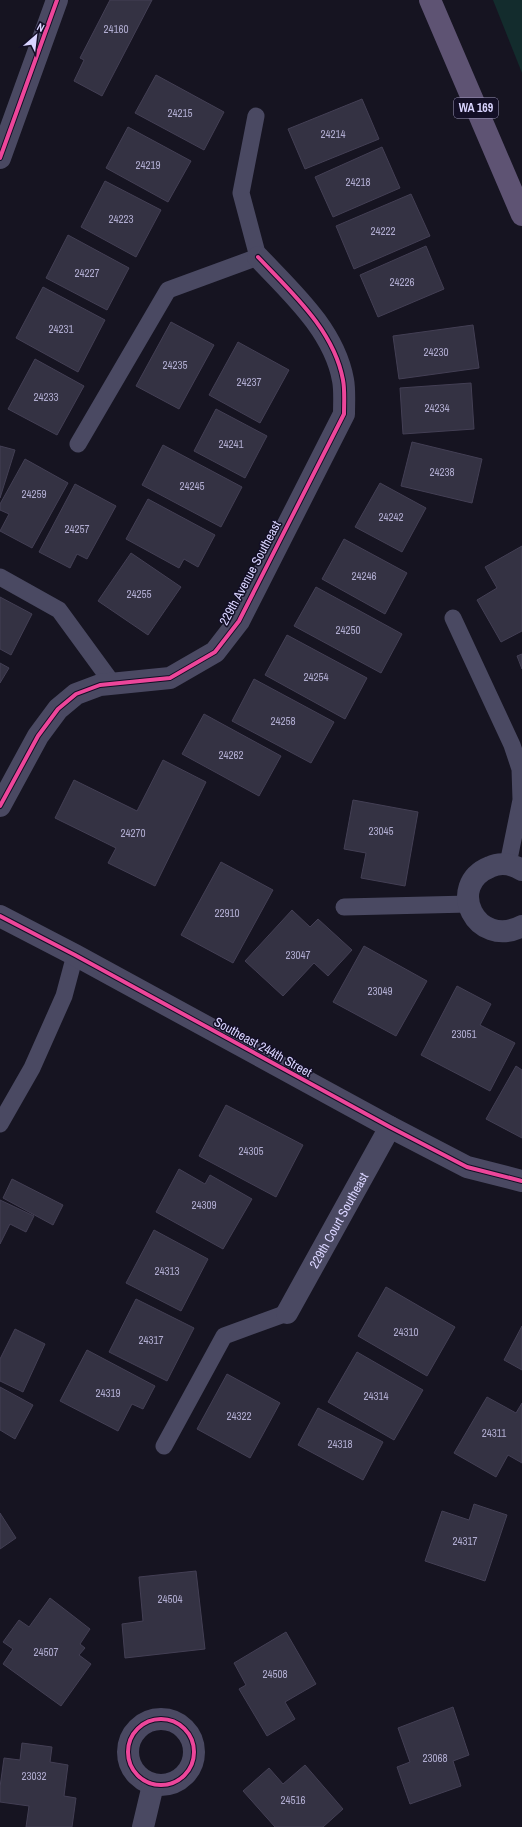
<svg xmlns="http://www.w3.org/2000/svg" width="522" height="1827" viewBox="0 0 522 1827" font-family="'Archivo Narrow',sans-serif">
  <style>
    .green { fill: #132c2d }
    .building { fill: #343243; stroke: #433f54 }
    .lines { fill: none; stroke-linecap: round; stroke-linejoin: round }
    .lane { stroke: #4a4962; stroke-width: 17 }
    .street { stroke: #4a4962; stroke-width: 22 }
    .primary { stroke: #5e5373; stroke-width: 22 }
    .cycleway-casing { stroke: #130f26; stroke-width: 6 }
    .cycleway { stroke: #ed469a; stroke-width: 4 }
    .labels { text-anchor: middle; dominant-baseline: central; stroke-width: 3; stroke-linejoin: round; paint-order: stroke }
    .number-label { font-size: 11px; fill: #b0acd0 }
    .shield { fill: #130f26; stroke: #9e99be; stroke-width: 1 }
    .shield-label { font-size: 12px; font-weight: bold; fill: #d9d4ff }
    .street-label { font-size: 13px; fill: #d9d4ff; stroke: #130f26 }
  </style>
  <rect width="100%" height="100%" fill="#161421"/>
  <!-- green -->
  <polygon class="green" points="493,0 522,0 522,73"/>
  <!-- building -->
  <g class="building">
    <polygon points="110,0 152,0 102,96 74,81 84,60 80,58"/>
    <polygon points="156,75 224,112 204,150 135,113"/>
    <polygon points="362,99 379,139 305,169 288,129"/>
    <polygon points="128,127 191,161 168,202 106,168"/>
    <polygon points="382,147 400,188 333,217 315,177"/>
    <polygon points="105,181 161,210 136,257 81,227"/>
    <polygon points="411,194 430,236 354,269 336,226"/>
    <polygon points="68,235 129,268 107,310 46,278"/>
    <polygon points="426,246 444,289 378,317 360,275"/>
    <polygon points="43,287 105,320 78,372 16,338"/>
    <polygon points="171,322 214,345 179,409 136,386"/>
    <polygon points="473,325 479,368 399,379 393,336"/>
    <polygon points="238,342 289,370 260,423 209,395"/>
    <polygon points="35,359 84,386 57,435 8,409"/>
    <polygon points="471,383 474,429 403,434 400,388"/>
    <polygon points="216,409 267,436 245,478 194,451"/>
    <polygon points="412,442 482,459 472,503 401,486"/>
    <polygon points="163,445 242,487 221,527 142,485"/>
    <polygon points="0,446 15,450 0,498"/>
    <polygon points="25,459 68,483 32,548 0,531 9,514 0,510 0,504"/>
    <polygon points="380,483 426,508 402,552 355,527"/>
    <polygon points="75,484 116,506 87,559 77,554 70,568 39,552"/>
    <polygon points="148,499 215,535 198,567 184,559 179,568 126,539"/>
    <polygon points="344,539 407,573 385,614 322,579"/>
    <polygon points="522,546 522,631 501,642 477,600 497,588 485,567"/>
    <polygon points="131,553 181,587 148,635 98,601"/>
    <polygon points="316,587 402,634 381,673 294,626"/>
    <polygon points="0,597 32,614 11,655 0,649"/>
    <polygon points="287,635 367,678 345,719 265,675"/>
    <polygon points="522,654 522,669 517,656"/>
    <polygon points="0,663 9,668 0,683"/>
    <polygon points="254,679 334,722 311,763 232,721"/>
    <polygon points="204,714 281,756 259,796 182,754"/>
    <polygon points="163,760 206,782 155,886 108,863 116,848 55,818 74,780 137,811"/>
    <polygon points="353,800 418,812 405,886 361,878 366,853 344,849"/>
    <polygon points="221,862 273,890 233,963 181,935"/>
    <polygon points="292,910 310,927 318,919 352,950 328,976 314,963 283,996 245,961"/>
    <polygon points="364,946 427,981 396,1036 333,1002"/>
    <polygon points="457,986 491,1004 480,1025 515,1043 490,1091 421,1055"/>
    <polygon points="516,1066 522,1070 522,1138 486,1119"/>
    <polygon points="226,1105 303,1145 276,1197 199,1156"/>
    <polygon points="179,1169 205,1184 210,1175 252,1199 223,1249 156,1212"/>
    <polygon points="12,1179 63,1205 53,1225 3,1198"/>
    <polygon points="0,1200 34,1216 26,1232 10,1224 0,1244"/>
    <polygon points="154,1230 208,1259 181,1311 126,1283"/>
    <polygon points="386,1287 455,1327 427,1376 358,1336"/>
    <polygon points="136,1299 194,1328 167,1381 109,1352"/>
    <polygon points="522,1326 522,1370 504,1360"/>
    <polygon points="15,1329 45,1344 23,1392 0,1381 0,1359"/>
    <polygon points="87,1350 155,1386 143,1409 132,1404 118,1431 60,1401"/>
    <polygon points="357,1352 423,1390 394,1440 328,1402"/>
    <polygon points="227,1374 280,1403 250,1458 197,1429"/>
    <polygon points="0,1387 33,1405 15,1439 0,1430"/>
    <polygon points="487,1397 516,1413 522,1403 522,1463 508,1455 496,1477 454,1453"/>
    <polygon points="318,1408 383,1442 363,1480 298,1445"/>
    <polygon points="474,1504 507,1515 485,1581 425,1561 442,1511 469,1520"/>
    <polygon points="0,1513 16,1538 0,1549"/>
    <polygon points="196,1571 205,1649 125,1658 122,1624 143,1621 139,1577"/>
    <polygon points="50,1598 90,1629 80,1644 85,1648 79,1655 91,1664 61,1706 3,1664 13,1649 3,1642 19,1620 29,1627"/>
    <polygon points="286,1632 316,1684 285,1702 295,1719 267,1736 239,1689 246,1685 234,1663"/>
    <polygon points="453,1707 469,1755 453,1761 461,1786 410,1804 397,1767 410,1762 398,1728"/>
    <polygon points="22,1743 52,1747 50,1762 68,1765 64,1796 76,1798 72,1827 26,1827 29,1806 0,1802 0,1787 4,1758 20,1760"/>
    <polygon points="305,1765 343,1809 323,1827 275,1827 243,1791 269,1768 283,1784"/>
  </g>
  <g class="lines">
    <!-- lane -->
    <g class="lane">
      <polyline points="78,444 168,290 258,257 241,193 256,116"/>
      <polyline points="0,577 59,610 113,684"/>
      <polyline points="453,618 512,745 520,769 521,800 508,864"/>
      <polyline points="344,907 469,904"/>
      <polyline points="0,1124 32,1068 64,996 75,955"/>
      <polyline points="164,1446 224,1336 287,1313"/>
    </g>
    <!-- street -->
    <g class="street">
      <polyline points="0,158 57,0"/>
      <path d="M 0,806 L 38,736 L 58,709 L 76,694 L 100,685 L 170,678 L 215,652 L 239,621 L 344,414 C 344,403 345,390 343,380 C 334,330 291,292 258,257"/>
      <path d="M 522,870 C 512,864 500,862 490,867 C 445,885 476,950 522,926"/>
      <polyline points="0,916 75,955 390,1127 467,1167 522,1181"/>
      <path id="s1" d="M 287,1313 L 390,1127"/>
      <circle cx="161" cy="1752" r="33"/>
      <polyline points="143,1827 153,1785"/>
    </g>
    <!-- primary -->
    <polyline class="primary" points="430,0 522,215"/>
    <defs>
      <g id="cycleway">
        <polyline points="0,158 57,0"/>
        <path d="M 0,806 L 38,736 L 58,709 L 76,694 L 100,685 L 170,678 L 215,652 L 239,621 L 344,414 C 344,403 345,390 343,380 C 334,330 291,292 258,257"/>
        <polyline points="0,916 75,955 390,1127 467,1167 522,1181"/>
        <circle cx="161" cy="1752" r="33"/>
      </g>
    </defs>
    <!-- cycleway casing -->
    <use href="#cycleway" class="cycleway-casing"/>
    <!-- cycleway -->
    <use href="#cycleway" class="cycleway"/>
  </g>
  <g class="labels">
    <!-- number labels -->
    <g class="number-label">
      <text x="116" y="29">24160</text>
      <text x="180" y="113">24215</text>
      <text x="333" y="134">24214</text>
      <text x="148" y="165">24219</text>
      <text x="358" y="182">24218</text>
      <text x="121" y="219">24223</text>
      <text x="383" y="231">24222</text>
      <text x="87" y="273">24227</text>
      <text x="402" y="282">24226</text>
      <text x="61" y="329">24231</text>
      <text x="436" y="352">24230</text>
      <text x="175" y="365">24235</text>
      <text x="249" y="382">24237</text>
      <text x="46" y="397">24233</text>
      <text x="437" y="408">24234</text>
      <text x="231" y="444">24241</text>
      <text x="442" y="472">24238</text>
      <text x="192" y="486">24245</text>
      <text x="34" y="494">24259</text>
      <text x="391" y="517">24242</text>
      <text x="77" y="529">24257</text>
      <text x="364" y="576">24246</text>
      <text x="139" y="594">24255</text>
      <text x="348" y="630">24250</text>
      <text x="316" y="677">24254</text>
      <text x="283" y="721">24258</text>
      <text x="231" y="755">24262</text>
      <text x="381" y="831">23045</text>
      <text x="133" y="833">24270</text>
      <text x="227" y="913">22910</text>
      <text x="298" y="955">23047</text>
      <text x="380" y="991">23049</text>
      <text x="464" y="1034">23051</text>
      <text x="251" y="1151">24305</text>
      <text x="204" y="1205">24309</text>
      <text x="167" y="1271">24313</text>
      <text x="406" y="1332">24310</text>
      <text x="151" y="1340">24317</text>
      <text x="108" y="1393">24319</text>
      <text x="376" y="1396">24314</text>
      <text x="239" y="1416">24322</text>
      <text x="494" y="1433">24311</text>
      <text x="340" y="1444">24318</text>
      <text x="465" y="1541">24317</text>
      <text x="170" y="1599">24504</text>
      <text x="46" y="1652">24507</text>
      <text x="275" y="1674">24508</text>
      <text x="435" y="1758">23068</text>
      <text x="34" y="1776">23032</text>
      <text x="293" y="1800">24516</text>
    </g>
    <!-- shield labels -->
    <rect class="shield" x="454" y="98" width="44" height="20" rx="3"/>
    <g class="shield-label">
      <text x="476" y="108">WA 169</text>
    </g>
    <!-- street labels -->
    <g class="street-label">
      <text transform="translate(250 573) rotate(-62)">229th Avenue Southeast</text>
      <text transform="translate(263 1047) rotate(29)">Southeast 244th Street</text>
      <text stroke="none"><textPath href="#s1" startOffset="106">229th Court Southeast</textPath></text>
    </g>
  </g>
  <!-- north arrow -->
  <g transform="translate(36 36) rotate(28)" stroke="#130f26" stroke-width="3" paint-order="stroke">
  <path d="M0-3L7 15L0 10L-7 15Z" fill="#d9d4ff"/>
  <text y="-6" font-size="11" font-weight="bold" text-anchor="middle" fill="#d9d4ff">N</text>
  </g>
</svg>
